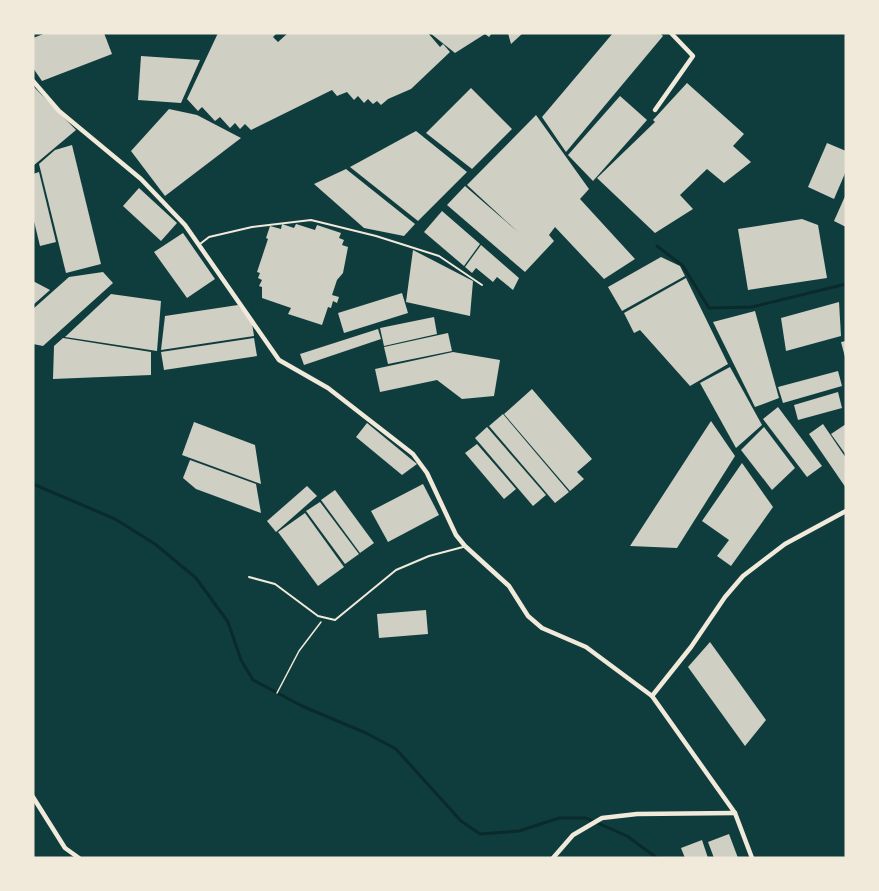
<svg xmlns="http://www.w3.org/2000/svg" width="879" height="891" viewBox="0 0 879 891" font-family="Figtree,sans-serif">
  <style>
    .lines { fill: none; stroke-linecap: round; stroke-linejoin: round }
    .stream { stroke: #0a2a2b; stroke-width: 3 }
    .building { fill: #cfcfc3 }
    .path { stroke: #f1e9da; stroke-width: 1.5 }
    .service { stroke: #f1e9da; stroke-width: 2 }
    .minor { stroke: #f1e9da; stroke-width: 4.5 }
  </style>
  <rect width="100%" height="100%" fill="#0f3d3e"/>
  <g class="lines">
    <!-- stream -->
    <g class="stream">
      <polyline points="657,246 683,266 709,308 752,307 846,284"/>
      <polyline points="33,484 115,519 155,544 196,578 228,622 241,660 253,680 302,706 366,733 396,749 461,821 480,834 519,831 559,818 586,818 627,836 657,858"/>
    </g>
  </g>
  <!-- building -->
  <g class="building">
    <polygon points="46,33 104,33 112,54 42,81 33,68 33,38"/>
    <polygon points="218,33 277,33 273,37 278,42 288,33 428,33 440,47 443,44 450,52 411,89 388,99 381,105 377,101 373,104 368,99 364,103 358,96 354,100 347,92 337,96 332,90 251,130 245,124 240,129 235,123 230,128 220,117 215,121 202,107 198,111 187,99"/>
    <polygon points="430,33 492,33 489,37 485,34 455,53"/>
    <polygon points="508,33 523,33 511,44"/>
    <polygon points="613,33 660,33 663,36 566,152 542,117"/>
    <polygon points="141,56 200,60 181,103 138,100"/>
    <polygon points="687,83 744,134 733,146 751,162 724,183 707,169 680,195 693,209 655,233 597,178 655,122 653,120"/>
    <polygon points="33,86 76,130 33,166"/>
    <polygon points="471,88 512,129 472,169 426,133"/>
    <polygon points="620,96 647,120 593,181 568,155"/>
    <polygon points="169,109 197,115 241,138 165,196 131,151"/>
    <polygon points="536,115 589,189 580,199 635,259 604,279 555,227 549,235 554,241 525,272 447,205 465,186 518,232 467,185"/>
    <polygon points="416,131 467,172 418,221 350,167"/>
    <polygon points="827,143 846,151 846,171 834,199 808,187"/>
    <polygon points="72,145 101,264 66,273 39,164 55,150"/>
    <polygon points="346,169 415,224 404,236 364,228 314,184"/>
    <polygon points="39,172 56,242 40,246 33,217 33,174"/>
    <polygon points="139,188 177,223 161,241 123,206"/>
    <polygon points="846,194 846,227 834,221"/>
    <polygon points="442,211 480,244 464,266 424,232"/>
    <polygon points="802,219 818,225 827,278 748,290 738,229"/>
    <polygon points="282,224 294,228 296,224 315,230 317,225 341,233 339,238 344,240 342,245 348,247 343,273 337,280 332,295 339,297 337,303 333,301 331,308 328,307 322,325 288,314 291,308 262,298 262,287 259,286 262,280 258,278 260,273 257,272 268,239 266,238 270,226 281,229"/>
    <polygon points="183,233 215,279 187,298 154,252"/>
    <polygon points="481,245 519,278 513,290 497,277 493,282 476,268 472,273 465,267"/>
    <polygon points="413,250 473,281 470,316 406,302"/>
    <polygon points="661,257 680,266 685,276 622,311 608,287"/>
    <polygon points="103,272 113,283 43,346 33,344 33,309 69,277"/>
    <polygon points="686,278 728,364 690,386 640,330 634,333 624,313"/>
    <polygon points="33,281 50,290 33,305"/>
    <polygon points="402,293 408,313 344,333 338,313"/>
    <polygon points="111,294 161,301 157,351 65,337"/>
    <polygon points="839,302 841,336 786,351 781,318"/>
    <polygon points="238,305 252,323 254,336 161,350 165,316"/>
    <polygon points="755,311 779,398 755,407 713,322"/>
    <polygon points="434,317 437,334 384,346 380,328"/>
    <polygon points="378,329 381,339 304,365 300,354"/>
    <polygon points="448,333 452,351 388,364 384,347"/>
    <polygon points="63,338 151,352 151,375 53,379 54,346"/>
    <polygon points="254,338 257,356 164,370 161,352"/>
    <polygon points="846,341 846,357 845,357 841,342"/>
    <polygon points="453,352 500,360 494,396 462,399 437,380 380,392 375,369"/>
    <polygon points="730,367 762,425 736,448 700,383"/>
    <polygon points="838,371 842,386 783,403 778,387"/>
    <polygon points="532,389 592,459 577,472 584,479 570,491 504,414"/>
    <polygon points="838,392 842,408 798,420 794,405"/>
    <polygon points="778,407 822,466 807,477 763,419"/>
    <polygon points="503,414 569,492 555,503 489,426"/>
    <polygon points="711,421 735,456 677,548 630,546"/>
    <polygon points="194,422 255,445 261,484 182,455"/>
    <polygon points="367,423 417,464 402,475 356,437"/>
    <polygon points="823,424 846,458 846,488 809,434"/>
    <polygon points="846,424 846,455 831,434"/>
    <polygon points="487,427 546,495 533,506 475,438"/>
    <polygon points="764,427 795,468 772,490 741,450"/>
    <polygon points="477,444 516,489 504,499 465,453"/>
    <polygon points="190,460 256,484 261,513 196,489 183,478"/>
    <polygon points="742,463 773,507 731,566 717,556 729,540 702,521"/>
    <polygon points="423,484 439,515 388,542 371,511"/>
    <polygon points="307,486 317,496 276,532 267,521"/>
    <polygon points="335,490 374,543 360,553 321,500"/>
    <polygon points="320,502 359,554 345,564 306,511"/>
    <polygon points="305,513 344,567 318,586 278,532"/>
    <polygon points="426,610 428,634 379,638 377,614"/>
    <polygon points="710,642 766,720 745,746 688,667"/>
    <polygon points="729,834 738,858 714,858 708,842"/>
    <polygon points="702,840 708,858 685,858 681,848"/>
  </g>
  <g class="lines">
    <!-- path -->
    <polyline class="path" points="277,693 299,651 321,622"/>
    <!-- service -->
    <g class="service">
      <polyline points="200,244 209,237 252,227 311,220 376,236 439,256 482,285"/>
      <polyline points="249,577 275,584 318,616 335,620 396,570 429,556 463,547"/>
    </g>
    <!-- minor -->
    <g class="minor">
      <polyline points="33,81 59,111 141,179 185,225 279,360 328,388 413,454 427,473 456,535 465,546 509,586 528,616 542,628 586,647 652,696 735,813 752,858"/>
      <polyline points="655,110 693,56 671,33"/>
      <polyline points="652,696 691,647 725,597 743,576 785,544 846,511"/>
      <polyline points="33,797 65,848 79,858"/>
      <polyline points="553,858 573,835 602,818 637,814 735,813"/>
    </g>
  </g>
  <!-- border -->
  <rect width="879" height="891" fill="none" stroke="#f1e9da" stroke-width="69"/>
</svg>
